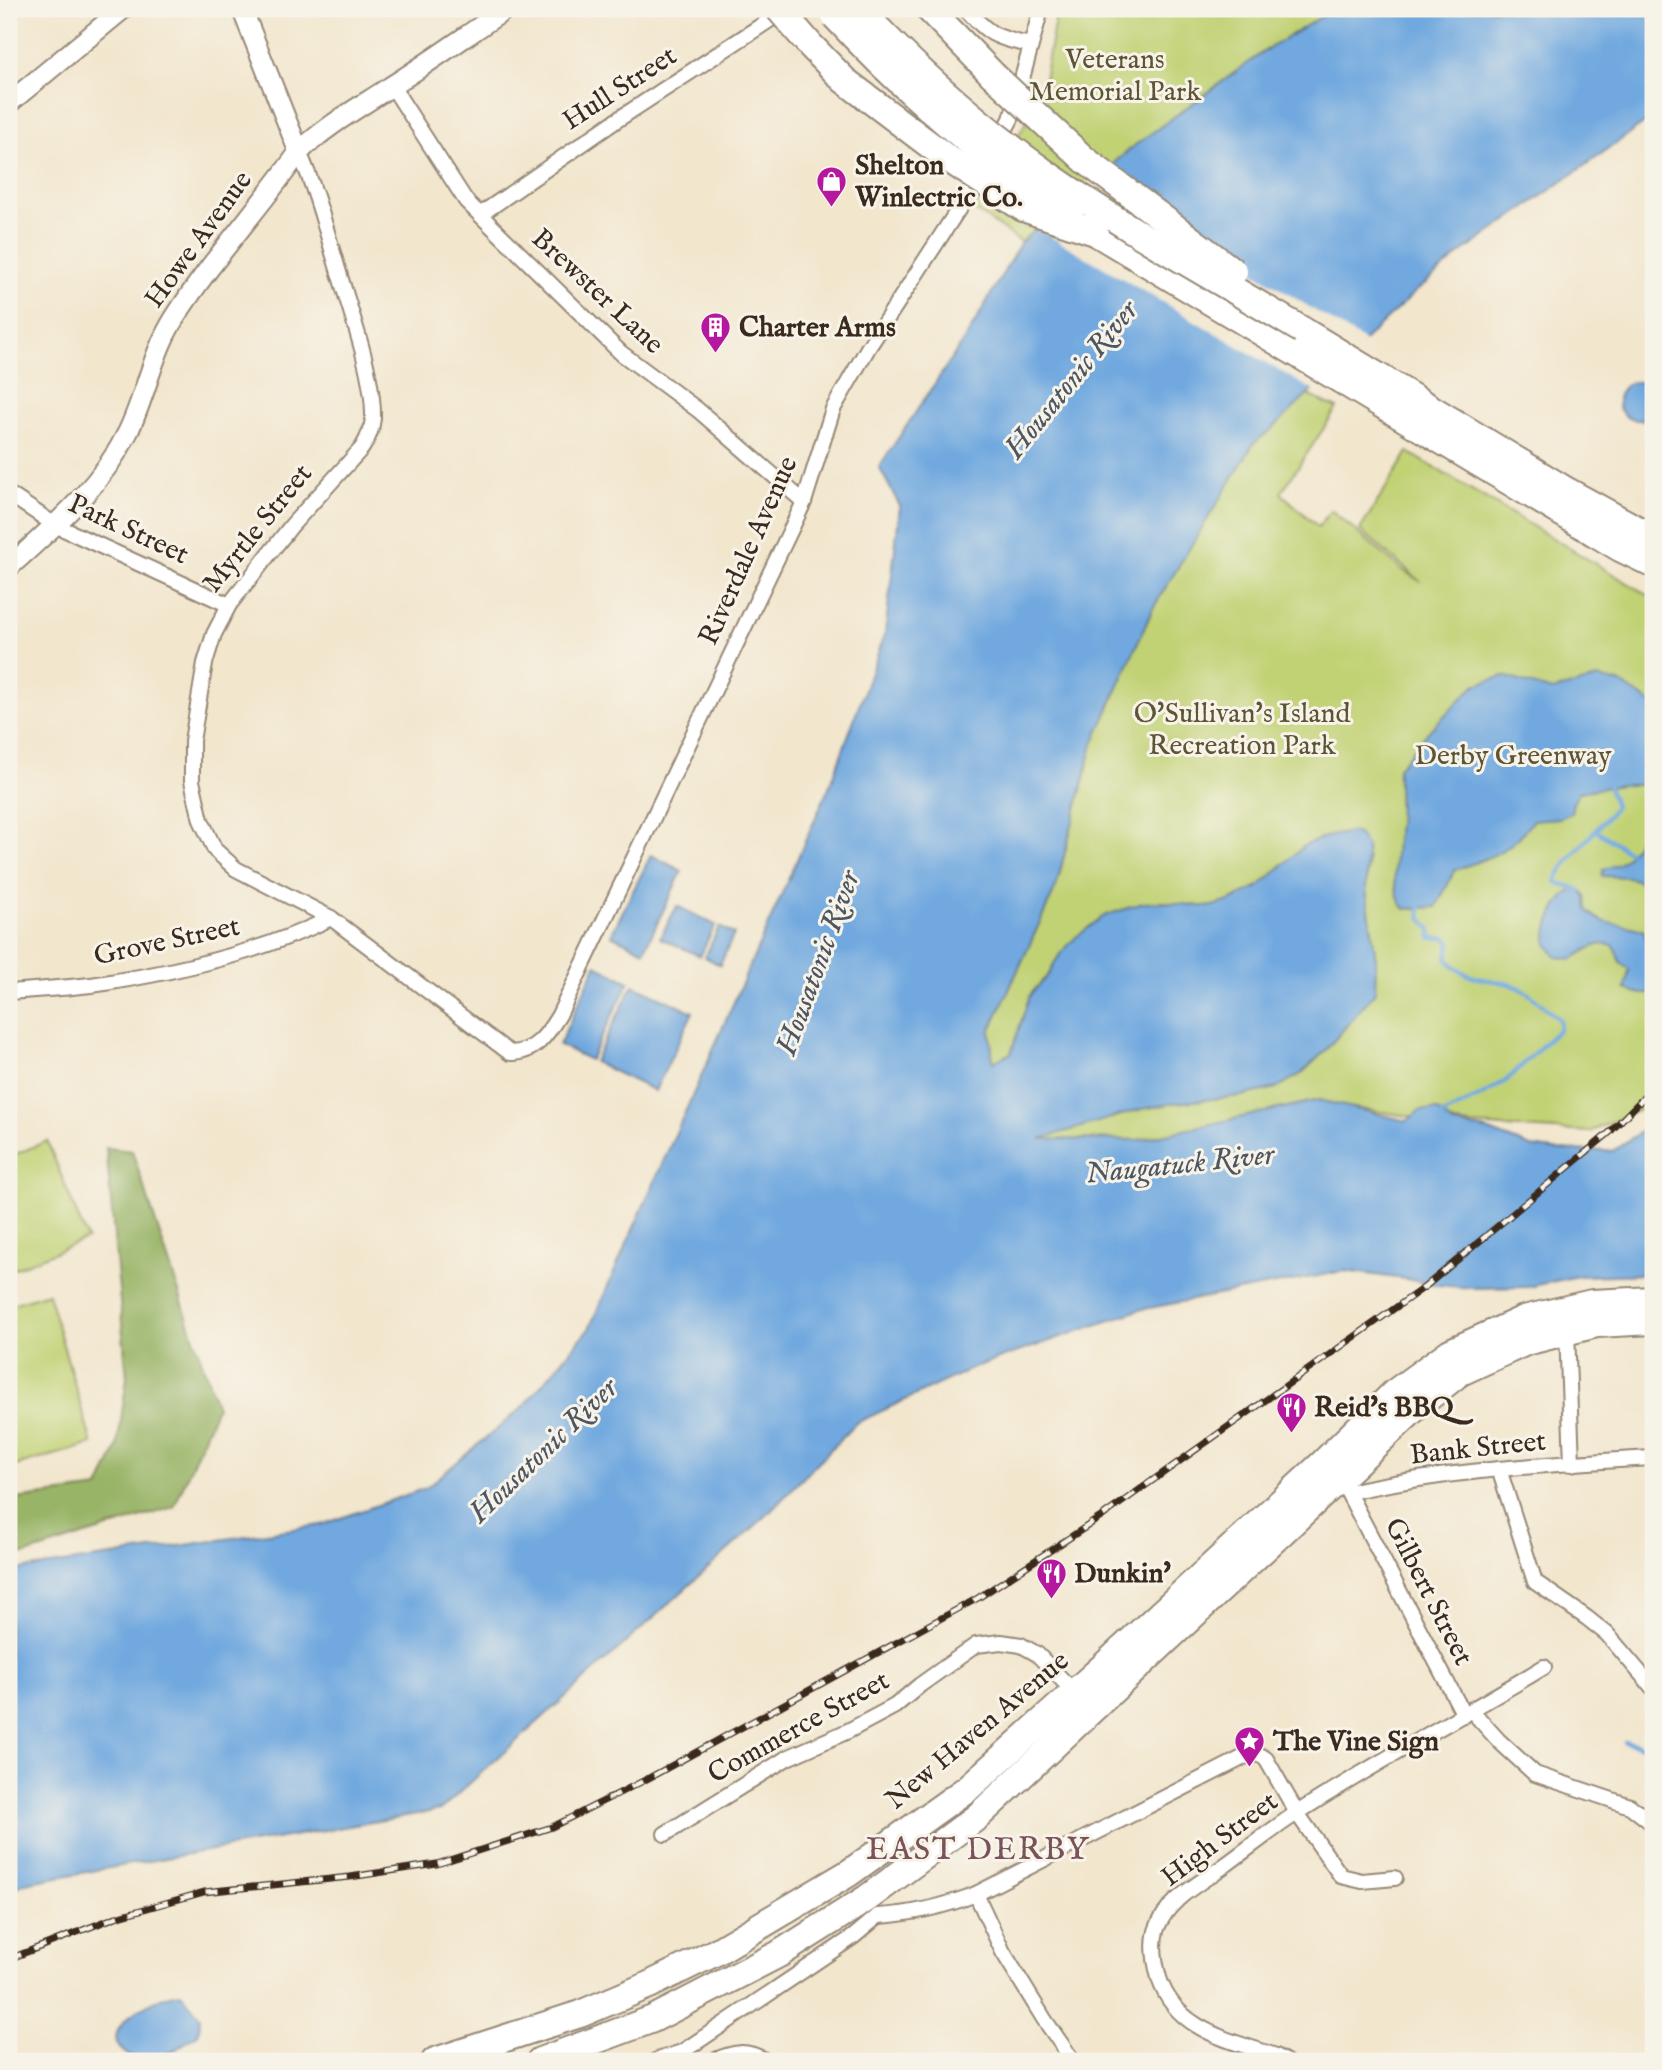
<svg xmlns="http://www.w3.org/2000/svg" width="1662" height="2070" viewBox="0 0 1662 2070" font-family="'IM FELL English',serif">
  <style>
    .green { fill: #c1d275; stroke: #7e7e4a; stroke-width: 2 }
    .forest { fill: #98b466; stroke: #6a6f42; stroke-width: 2 }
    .water { fill: #70a8df; stroke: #56697e; stroke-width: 2 }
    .pier { fill: #f2e6cd }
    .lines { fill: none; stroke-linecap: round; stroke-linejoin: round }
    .stream { stroke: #70a8df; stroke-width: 4.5 }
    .street-casing { stroke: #968876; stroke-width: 18 }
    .secondary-casing { stroke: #968876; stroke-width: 23 }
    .highway-casing { stroke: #968876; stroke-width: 30 }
    .street { stroke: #fff; stroke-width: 14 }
    .secondary { stroke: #fff; stroke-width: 19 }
    .highway { stroke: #fff; stroke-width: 26 }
    .rail-casing { stroke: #3b2a1e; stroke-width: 7 }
    .rail { stroke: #f7f3e8; stroke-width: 4.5; stroke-dasharray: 13; stroke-linecap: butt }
    .highway-bridge-casing { stroke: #968876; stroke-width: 30; stroke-linecap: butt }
    .highway-bridge { stroke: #fff; stroke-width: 26 }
    .labels { text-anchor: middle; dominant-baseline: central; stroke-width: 6; stroke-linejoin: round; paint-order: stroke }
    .park-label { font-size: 28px; fill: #5c5434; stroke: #f7f3e8 }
    .street-label { font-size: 28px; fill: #3b2a1e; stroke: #f7f3e8 }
    .poi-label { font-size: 28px; font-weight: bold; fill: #3b2a1e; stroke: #f7f3e8; text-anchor: start }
    .water-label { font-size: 30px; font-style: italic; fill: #4e5662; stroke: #f7f3e8 }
    .quarter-label { font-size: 32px; letter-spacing: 2px; fill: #795359; stroke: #f7f3e8 }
  </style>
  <rect width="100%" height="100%" fill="#f7f3e8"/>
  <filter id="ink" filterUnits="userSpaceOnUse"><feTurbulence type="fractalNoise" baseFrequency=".0143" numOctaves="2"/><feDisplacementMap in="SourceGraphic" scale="14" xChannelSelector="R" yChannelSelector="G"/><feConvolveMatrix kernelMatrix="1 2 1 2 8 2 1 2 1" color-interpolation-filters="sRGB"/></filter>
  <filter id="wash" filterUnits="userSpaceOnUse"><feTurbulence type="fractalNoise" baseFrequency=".00686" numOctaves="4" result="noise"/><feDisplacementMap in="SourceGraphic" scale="28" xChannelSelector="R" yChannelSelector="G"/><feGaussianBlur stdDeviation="1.57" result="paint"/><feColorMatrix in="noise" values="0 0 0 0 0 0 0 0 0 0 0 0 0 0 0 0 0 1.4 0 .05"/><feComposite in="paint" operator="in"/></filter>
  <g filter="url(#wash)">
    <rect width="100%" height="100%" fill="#f2e6cd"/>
    <!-- green -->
    <g class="green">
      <polygon points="1057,9 1334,9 1263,52 1134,146 1021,242 971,208 983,197 1041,96"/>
      <polygon points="1308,395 1337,408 1281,493 1318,527 1331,510 1401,569 1421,582 1360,530 1408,452 1653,598 1653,1103 1590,1132 1471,1125 1333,1105 1319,1100 1139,1140 1037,1139 1142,1109 1175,1103 1241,1096 1276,1088 1301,1074 1325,1051 1375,992 1376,959 1366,890 1368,857 1283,864 1260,886 1230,901 1209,907 1162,902 1060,954 1049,974 1030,995 1011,1053 993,1063 990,1031 1056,887 1093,744 1153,608 1254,443"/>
      <polygon points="47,1141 87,1239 9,1271 9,1157"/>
      <polygon points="48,1293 92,1444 9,1468 9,1305"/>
    </g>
    <!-- forest -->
    <polygon class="forest" points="106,1148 132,1151 217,1407 174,1507 26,1554 9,1556 9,1500 99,1488 117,1448 127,1378"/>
    <!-- water -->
    <g class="water">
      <polygon points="1334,9 1653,9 1653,117 1460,254 1415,292 1271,430 1254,443 1153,608 1093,744 1056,887 990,1031 993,1062 1011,1053 1030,995 1049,974 1060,954 1076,937 1104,916 1142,903 1162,902 1209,907 1230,901 1260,886 1305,845 1325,837 1350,832 1358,834 1367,846 1366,890 1376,959 1375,992 1325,1051 1301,1074 1276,1088 1241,1096 1175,1103 1142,1109 1040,1139 1139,1140 1319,1100 1407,1121 1420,1110 1437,1110 1453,1124 1487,1130 1531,1147 1553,1150 1613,1151 1653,1123 1653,1274 1578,1276 1528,1287 1472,1288 1438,1285 1405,1279 1344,1271 1139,1310 975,1367 856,1423 766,1516 440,1810 29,1882 9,1890 9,1571 321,1525 426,1488 523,1407 589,1329 831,783 885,634 900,506 879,467 970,331 1021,242 1134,146 1263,52"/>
      <circle cx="1637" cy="401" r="19"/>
      <path d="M 1504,676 L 1552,691 L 1599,678 L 1622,684 L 1653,704 L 1653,774 L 1640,785 L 1621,785 L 1579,792 L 1573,803 L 1571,813 L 1560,818 L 1533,820 C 1513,851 1489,858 1455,870 L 1436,907 L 1405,909 C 1388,890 1396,847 1398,824 C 1400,806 1397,787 1398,768 L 1429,731 L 1475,685 Z"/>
      <path d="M 1648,831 L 1653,832 L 1653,887 L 1628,877 L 1602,876 L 1603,870 C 1608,867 1616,866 1620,863 C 1628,857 1638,845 1639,835 Z"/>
      <polygon points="651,855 682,871 644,951 611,935"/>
      <path d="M 1572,890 L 1580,890 L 1585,896 L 1587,910 C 1605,929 1621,921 1644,931 L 1649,948 L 1653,947 L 1653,974 L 1650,994 L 1641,994 L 1625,989 L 1629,969 L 1621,963 L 1614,946 C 1597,940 1586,951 1572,959 L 1557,957 L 1547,944 C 1545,926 1556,901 1572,890 Z"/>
      <polygon points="677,906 715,925 700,956 660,938"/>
      <polygon points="719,927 734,934 720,965 705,957"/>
      <polygon points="596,965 629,982 590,1060 559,1045"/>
      <polygon points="633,985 693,1012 655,1091 594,1062"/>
      <path d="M 181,1993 L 200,2016 L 199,2032 L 196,2036 C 182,2044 168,2057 153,2061 C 145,2063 139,2061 132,2057 C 85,2033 156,1994 181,1993 Z"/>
    </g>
    <!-- pier -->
    <polygon class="pier" points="1110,162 1244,266 1367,343 1316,392 1034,227"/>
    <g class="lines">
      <!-- stream -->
      <g class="stream">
        <polyline points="1597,831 1629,852"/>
        <path d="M 1580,890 L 1556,882 C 1564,857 1599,832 1615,806 L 1608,784"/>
        <path d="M 1419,903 L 1421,918 L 1431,929 L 1431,938 L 1447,938 L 1450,943 L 1447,958 C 1471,989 1498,973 1526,992 C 1538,1000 1549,1011 1560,1020 L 1559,1029 L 1507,1080 L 1486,1093 L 1439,1117"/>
        <polyline points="1625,1742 1648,1748 1653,1753"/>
      </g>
    </g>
  </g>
  <g filter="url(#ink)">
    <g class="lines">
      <defs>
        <g id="street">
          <path d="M 966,9 C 989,35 996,38 1030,45"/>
          <polyline points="392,86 466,201 621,353 698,410 804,502"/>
          <polyline points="998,143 1011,119 1041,9"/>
          <path d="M 299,152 C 317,192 327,234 340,276 C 352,316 374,377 373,418 C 372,430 368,438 362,448 L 292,525 L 229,605 L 214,634 L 205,663 L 192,741 L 192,781 L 201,820 L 215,850 L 236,869 L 331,918 L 510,1053 C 535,1053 547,1035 559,1015 L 804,502 L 833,409 L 868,348 L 982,173"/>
          <polyline points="481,214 614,122 785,10"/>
          <polyline points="9,494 55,525 229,605"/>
          <path d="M 9,992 C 41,989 73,988 105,983 C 180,971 263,952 331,918"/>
          <polyline points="1567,1330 1572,1464"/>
          <polyline points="1499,1469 1535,1582 1587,1618 1607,1634 1653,1688"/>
          <polyline points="1345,1487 1464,1715"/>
          <path d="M 1349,1492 C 1448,1470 1551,1464 1653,1458"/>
          <polyline points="1472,1711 1499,1741 1535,1774 1630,1806 1653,1824"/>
          <polyline points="665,1834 787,1758 848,1731 895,1706 920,1685 976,1645 1001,1642 1021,1645 1037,1654 1079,1697"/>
          <polyline points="976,1894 1003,1952 1044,2019 1073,2061"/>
          <path d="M 878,1916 C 913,1914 943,1907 976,1894 L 1248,1755 C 1256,1754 1260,1754 1266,1759 L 1297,1813 L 1341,1876 L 1362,1881 L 1395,1878"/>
          <polyline points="655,2061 682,2052 853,1937 878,1916"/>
          <path d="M 713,2061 C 733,2052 746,2049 766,2061"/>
          <path d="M 1285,2061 L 1276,2056 C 1230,2040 1176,2031 1159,1978 C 1155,1963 1152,1945 1156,1931 C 1166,1900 1200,1883 1224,1866 C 1249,1848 1272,1829 1297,1813 C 1377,1761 1462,1717 1544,1667"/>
        </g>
        <g id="secondary">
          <polyline points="242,9 299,152"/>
          <polyline points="9,103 123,9"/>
          <path d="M 9,567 C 53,527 101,487 128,432 C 146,395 152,354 174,319 C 211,260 259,209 299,152 C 326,126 358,108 390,87 C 430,62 467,35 506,9"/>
        </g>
        <g id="highway">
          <polyline points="929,9 993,75"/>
          <polyline points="1095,232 1620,548 1653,564"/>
          <polyline points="1302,330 1567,491 1653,538"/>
          <polyline points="435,2061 580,2014 649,1985 716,1952 849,1873 968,1788 1105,1665 1323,1463 1394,1393 1450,1352 1524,1319 1592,1303 1653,1300"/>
          <polyline points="540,2061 653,2019 779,1954 866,1899 977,1817 1415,1408 1459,1373 1526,1342 1597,1324 1653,1321"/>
        </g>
      </defs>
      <!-- street casing -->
      <use href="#street" class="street-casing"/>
      <!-- secondary casing -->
      <use href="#secondary" class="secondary-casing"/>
      <!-- highway casing -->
      <use href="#highway" class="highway-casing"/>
      <!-- street -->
      <use href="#street" class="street"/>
      <!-- secondary -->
      <use href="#secondary" class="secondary"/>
      <!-- highway -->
      <use href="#highway" class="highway"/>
      <defs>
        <polyline id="rail" points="9,1959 116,1917 204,1892 350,1877 437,1864 552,1827 647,1779 978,1598 1104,1515 1426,1286 1609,1133 1653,1088"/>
      </defs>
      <!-- rail casing -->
      <use href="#rail" class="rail-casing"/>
      <!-- rail -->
      <use href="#rail" class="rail"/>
      <defs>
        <g id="highway-bridge">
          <polyline points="779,9 811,46 844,80 947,158 1023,208 1095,232"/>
          <path d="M 859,9 C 916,70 979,126 1047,174 C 1128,231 1217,279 1302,330"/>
          <path d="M 835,16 C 905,92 984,159 1070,216"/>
          <polyline points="993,75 1085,160 1234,272"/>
        </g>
      </defs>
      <!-- highway-bridge casing -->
      <use href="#highway-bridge" class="highway-bridge-casing"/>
      <!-- highway-bridge -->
      <use href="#highway-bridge" class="highway-bridge"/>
    </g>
  </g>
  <!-- icons -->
  <defs>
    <symbol id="shop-pin" viewBox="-11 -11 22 30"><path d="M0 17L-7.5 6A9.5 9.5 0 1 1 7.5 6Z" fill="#b5179e" stroke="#f7f3e8"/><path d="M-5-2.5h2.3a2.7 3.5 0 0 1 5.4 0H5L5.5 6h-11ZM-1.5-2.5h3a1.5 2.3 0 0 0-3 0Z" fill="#fff"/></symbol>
    <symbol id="building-pin" viewBox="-11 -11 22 30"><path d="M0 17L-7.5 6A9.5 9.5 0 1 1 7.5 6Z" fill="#b5179e" stroke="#f7f3e8"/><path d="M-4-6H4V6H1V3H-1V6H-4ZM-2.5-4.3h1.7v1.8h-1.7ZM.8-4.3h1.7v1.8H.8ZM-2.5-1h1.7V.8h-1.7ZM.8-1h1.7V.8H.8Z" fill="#fff"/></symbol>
    <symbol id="restaurant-pin" viewBox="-11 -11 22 30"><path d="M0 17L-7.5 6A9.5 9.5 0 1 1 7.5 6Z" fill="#b5179e" stroke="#f7f3e8"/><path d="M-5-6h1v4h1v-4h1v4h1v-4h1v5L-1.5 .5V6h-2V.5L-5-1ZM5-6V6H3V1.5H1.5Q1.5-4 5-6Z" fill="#fff"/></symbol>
    <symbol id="sight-pin" viewBox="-11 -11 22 30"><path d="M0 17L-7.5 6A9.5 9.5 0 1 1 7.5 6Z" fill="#b5179e" stroke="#f7f3e8"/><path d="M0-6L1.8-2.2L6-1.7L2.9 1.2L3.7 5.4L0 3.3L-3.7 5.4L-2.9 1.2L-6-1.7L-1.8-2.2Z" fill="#fff"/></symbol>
  </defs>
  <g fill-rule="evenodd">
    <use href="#shop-pin" x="814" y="164" width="35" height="47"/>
    <use href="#building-pin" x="698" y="310" width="35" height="47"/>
    <use href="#restaurant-pin" x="1274" y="1390" width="35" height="47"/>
    <use href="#restaurant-pin" x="1034" y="1556" width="35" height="47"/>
    <use href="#sight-pin" x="1232" y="1724" width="35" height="47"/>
  </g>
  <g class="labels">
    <!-- park labels -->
    <g class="park-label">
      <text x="1115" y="60">Veterans<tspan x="1115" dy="32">Memorial Park</tspan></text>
      <text x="1242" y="714">O'Sullivan's Island<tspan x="1242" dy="32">Recreation Park</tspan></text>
      <text x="1513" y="756">Derby Greenway</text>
    </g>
    <!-- street labels -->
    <g class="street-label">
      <text transform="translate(620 89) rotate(-33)">Hull Street</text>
      <text transform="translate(199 240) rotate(-54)">Howe Avenue</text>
      <text transform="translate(597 292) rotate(43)">Brewster Lane</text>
      <text transform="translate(258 529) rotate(-51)">Myrtle Street</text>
      <text transform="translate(128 530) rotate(25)">Park Street</text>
      <text transform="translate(749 551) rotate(-66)">Riverdale Avenue</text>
      <text transform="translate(167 942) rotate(-12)">Grove Street</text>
      <text transform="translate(1478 1449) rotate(-6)">Bank Street</text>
      <text transform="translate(1428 1592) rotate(63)">Gilbert Street</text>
      <text transform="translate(799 1728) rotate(-29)">Commerce Street</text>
      <text transform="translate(978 1731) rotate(-40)">New Haven Avenue</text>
      <text transform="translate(1220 1840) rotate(-37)">High Street</text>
    </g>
    <!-- poi labels -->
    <g class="poi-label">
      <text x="855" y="166">Shelton<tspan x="855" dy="32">Winlectric Co.</tspan></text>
      <text x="739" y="328">Charter Arms</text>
      <text x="1314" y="1408">Reid's BBQ</text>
      <text x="1074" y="1574">Dunkin'</text>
      <text x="1273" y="1742">The Vine Sign</text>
    </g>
    <!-- water labels -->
    <g class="water-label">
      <text transform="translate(1072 380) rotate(-51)">Housatonic River</text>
      <text transform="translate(819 963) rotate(-70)">Housatonic River</text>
      <text transform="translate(1180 1165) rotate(-6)">Naugatuck River</text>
      <text transform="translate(544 1451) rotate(-44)">Housatonic River</text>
    </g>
    <!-- quarter labels -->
    <g class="quarter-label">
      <text x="978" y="1850">EAST DERBY</text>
    </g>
  </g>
  <!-- margin -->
  <rect width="1662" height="2070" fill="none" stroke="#f7f3e8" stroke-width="35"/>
</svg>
